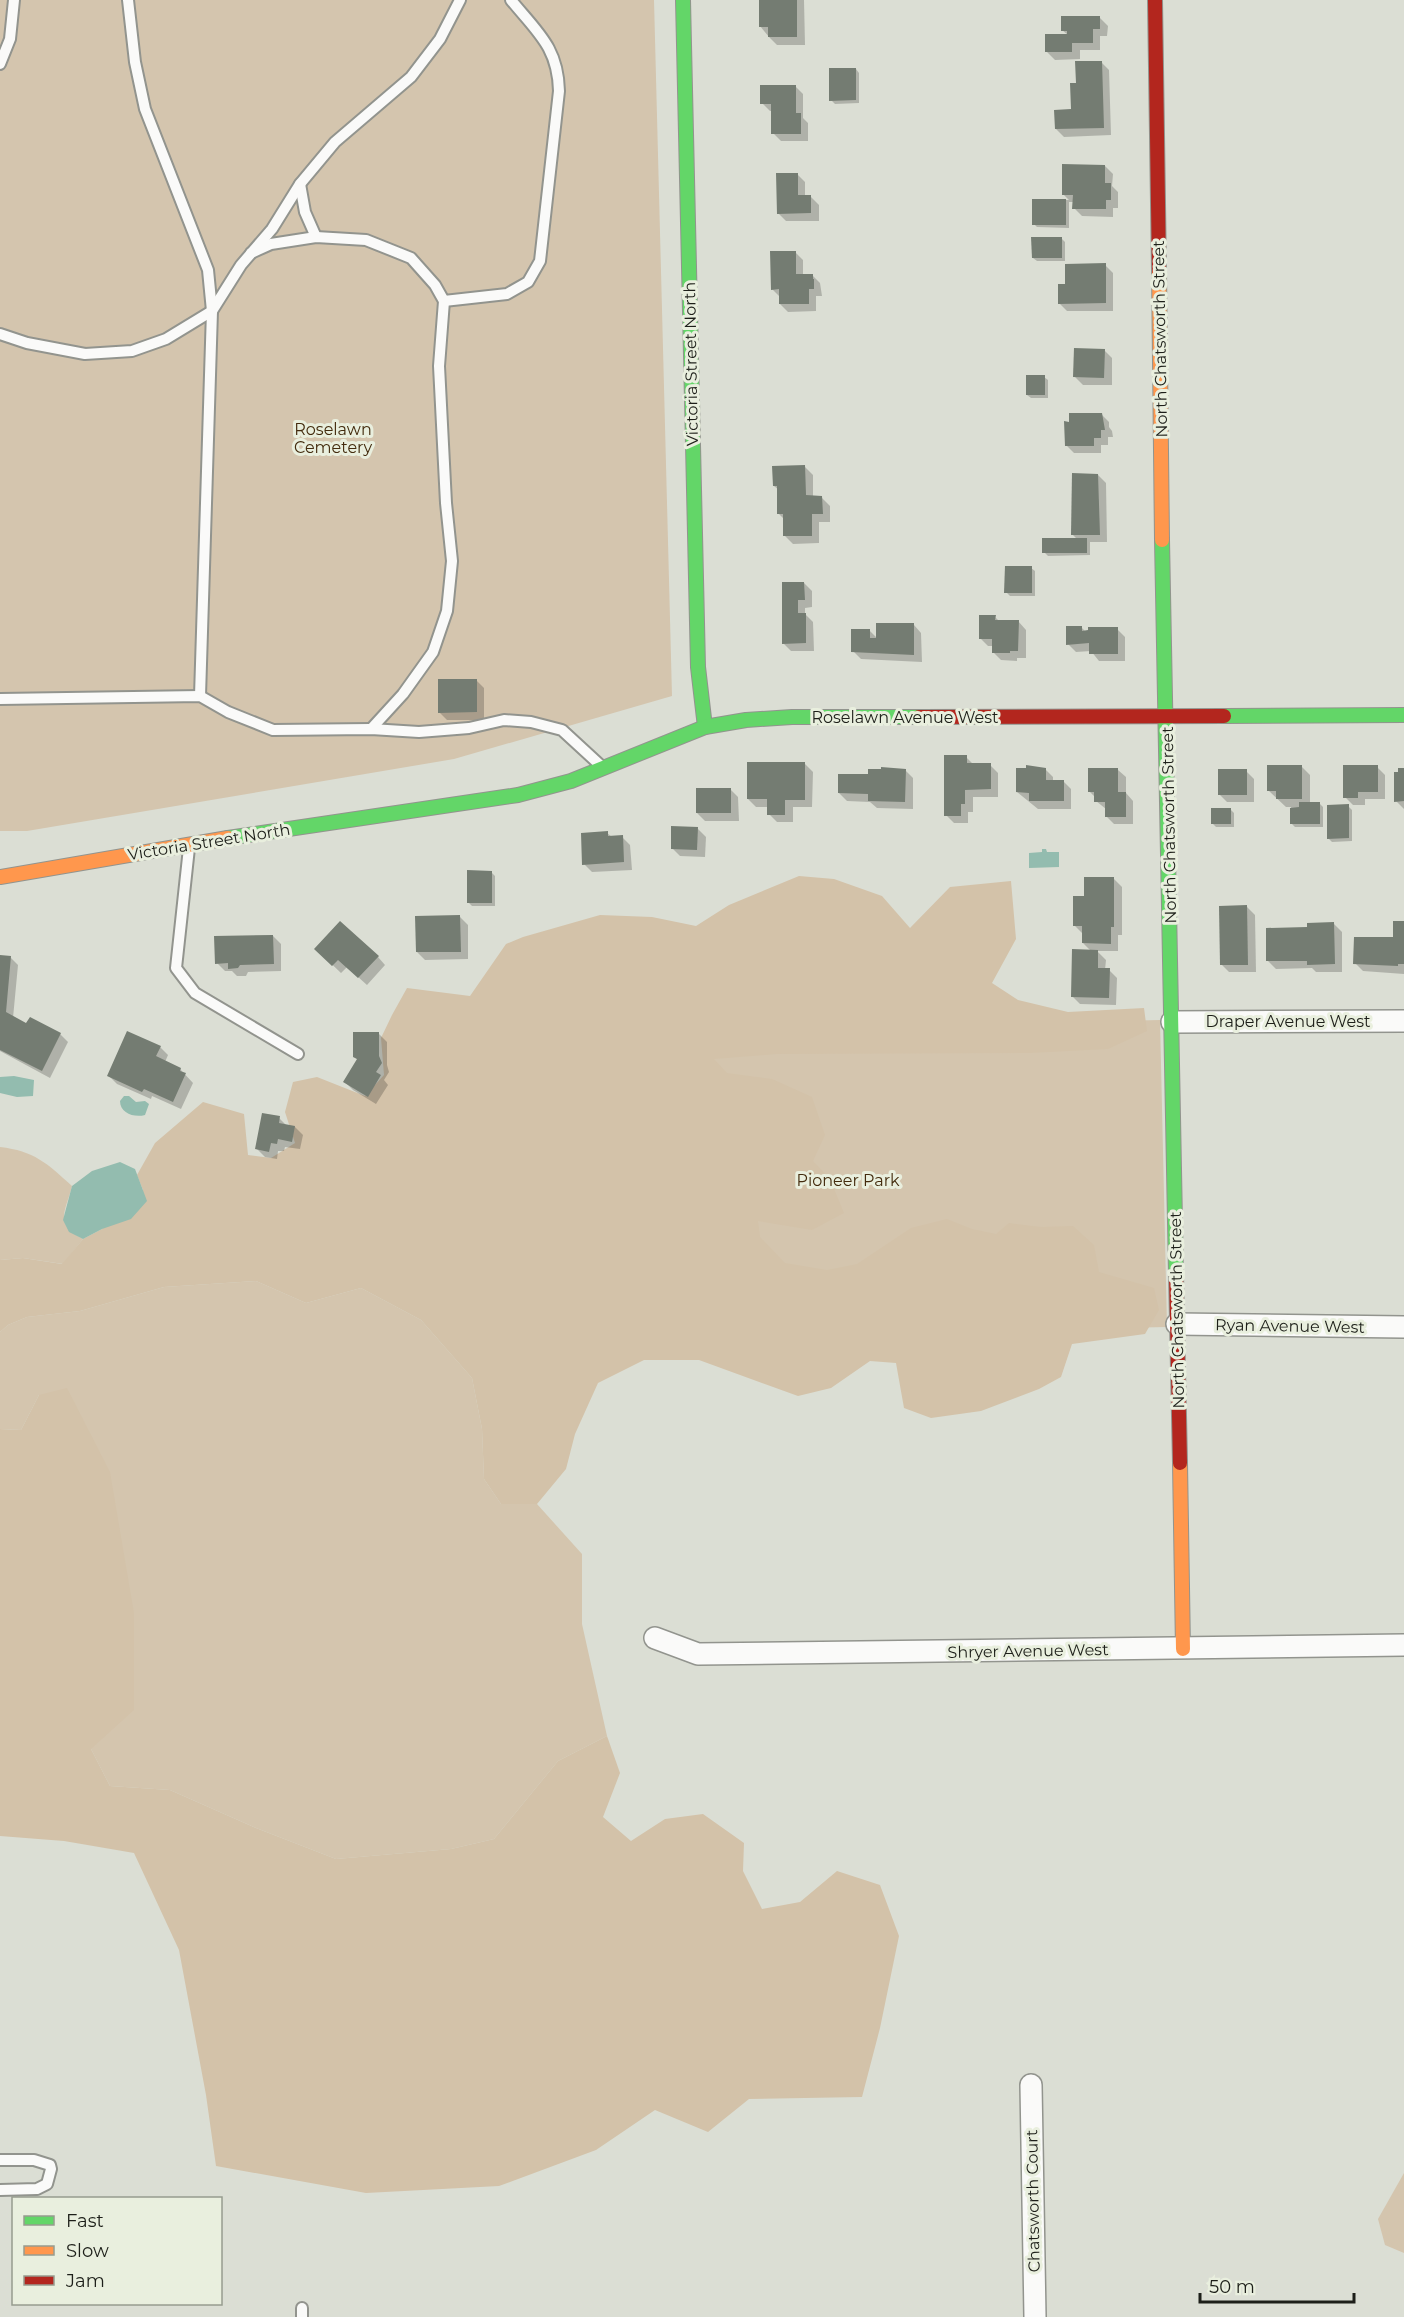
<svg xmlns="http://www.w3.org/2000/svg" width="1404" height="2317" viewBox="0 0 1404 2317" font-family="Montserrat,sans-serif">
  <style>
    .green { fill: #d4c5ae }
    .forest { fill: #d3c2a9 }
    .water { fill: #93bcaf }
    .shadow { fill: #0003 }
    .building { fill: #747c72 }
    .lines { fill: none; stroke-linecap: round; stroke-linejoin: round }
    .lane-casing { stroke: #92948e; stroke-width: 14 }
    .street-casing { stroke: #92948e; stroke-width: 24 }
    .fast-casing { stroke: #92948e; stroke-width: 16 }
    .slow-casing { stroke: #92948e; stroke-width: 16 }
    .jam-casing { stroke: #92948e; stroke-width: 16 }
    .lane { stroke: #fafaf9; stroke-width: 10 }
    .street { stroke: #fafaf9; stroke-width: 21 }
    .fast { stroke: #63d668; stroke-width: 14 }
    .slow { stroke: #ff974d; stroke-width: 14 }
    .jam { stroke: #b3261e; stroke-width: 14 }
    .labels { text-anchor: middle; dominant-baseline: central; stroke-width: 6; stroke-linejoin: round; paint-order: stroke }
    .street-label { font-size: 16px; fill: #1d1f19; stroke: #e9efde }
    .park-label { font-size: 16px; fill: #432b0d; stroke: #e9efde }
  </style>
  <rect width="100%" height="100%" fill="#dbded4"/>
  <!-- green -->
  <g class="green">
    <polygon points="0,0 654,0 672,696 454,759 27,831 0,831"/>
    <polygon points="1160,1020 1167,1327 536,1341 529,1034"/>
    <path d="M 0,1147 C 34,1151 47,1163 72,1186 C 65,1213 54,1224 83,1239 L 63,1264 L 23,1258 L 0,1260 Z"/>
    <polygon points="256,1281 306,1303 361,1288 421,1320 472,1378 482,1429 484,1479 501,1504 537,1504 582,1554 582,1624 607,1736 558,1761 494,1839 451,1849 336,1859 256,1828 170,1790 110,1786 91,1749 39,1395 21,1430 0,1429 0,1332 8,1325 27,1317 80,1311 164,1287"/>
    <polygon points="1404,2173 1404,2253 1385,2245 1378,2219"/>
  </g>
  <!-- forest -->
  <g class="forest">
    <polygon points="799,876 834,879 882,896 910,928 950,887 1011,881 1016,939 992,983 1018,1000 1068,1012 1144,1008 1147,1031 1108,1049 1029,1053 776,1054 714,1059 727,1073 772,1079 812,1097 825,1135 813,1161 830,1179 844,1213 812,1230 758,1221 760,1237 785,1263 827,1270 857,1264 911,1228 947,1219 972,1229 996,1234 1009,1223 1041,1227 1073,1226 1094,1245 1099,1272 1154,1288 1159,1310 1145,1334 1072,1344 1061,1377 1039,1389 981,1411 931,1418 904,1408 896,1363 870,1361 831,1388 798,1396 699,1360 644,1360 598,1383 575,1434 566,1469 537,1504 501,1504 484,1479 482,1429 472,1378 421,1320 361,1288 306,1303 256,1281 164,1287 80,1311 27,1317 8,1325 0,1332 0,1260 23,1258 62,1264 83,1239 102,1229 143,1190 137,1175 155,1143 203,1102 244,1114 248,1155 271,1158 295,1143 285,1112 293,1082 317,1077 365,1096 384,1075 381,1038 392,1015 407,988 470,996 506,944 523,937 600,915 652,917 696,926 729,905"/>
    <polygon points="67,1388 110,1472 134,1613 134,1710 91,1749 110,1786 170,1790 256,1828 336,1859 451,1849 494,1839 558,1761 607,1736 620,1773 603,1817 631,1841 665,1819 703,1814 744,1843 743,1871 762,1909 800,1902 837,1871 880,1885 899,1936 880,2028 862,2097 749,2099 708,2132 655,2110 596,2150 499,2186 366,2193 216,2166 206,2095 179,1950 134,1853 64,1841 0,1836 0,1429 21,1430 39,1395"/>
  </g>
  <!-- water -->
  <g class="water">
    <polygon points="1042,849 1046,849 1047,852 1059,852 1059,867 1029,868 1029,853 1042,852"/>
    <polygon points="14,1076 34,1080 33,1096 17,1097 0,1093 0,1077"/>
    <path d="M 124,1096 L 129,1096 L 136,1102 L 145,1101 L 149,1104 L 145,1115 C 134,1118 120,1113 120,1101 Z"/>
    <polygon points="120,1162 135,1169 147,1201 131,1219 102,1229 83,1239 69,1232 63,1220 72,1186 92,1171"/>
  </g>
  <!-- shadow -->
  <g class="shadow">
    <polygon points="760,0 804,0 805,45 777,45 769,37 760,26"/>
    <polygon points="1100,18 1108,26 1107,36 1100,36 1100,50 1080,50 1080,59 1055,60 1047,52 1068,35 1062,30"/>
    <polygon points="1101,62 1109,70 1111,135 1064,137 1056,129 1073,111 1078,84"/>
    <polygon points="856,69 859,73 859,103 835,104 831,100"/>
    <polygon points="795,86 803,94 803,118 808,123 808,141 781,141 773,133 772,111 770,111 762,103"/>
    <polygon points="1105,166 1113,174 1112,186 1118,192 1118,208 1113,208 1113,217 1082,216 1074,208 1074,202 1069,202 1069,228 1037,227 1034,224 1034,200 1069,200 1063,194"/>
    <polygon points="797,174 805,182 805,197 811,197 819,205 819,221 786,221 778,213"/>
    <polygon points="1061,238 1065,242 1065,261 1037,261 1033,258"/>
    <polygon points="795,252 803,260 803,275 812,275 820,283 822,296 816,296 816,311 788,312 780,304 780,297 772,289"/>
    <polygon points="1105,265 1113,273 1113,311 1067,311 1059,303 1067,286"/>
    <polygon points="1104,350 1112,358 1112,385 1083,385 1075,377"/>
    <polygon points="1044,377 1048,380 1048,398 1031,398 1027,395"/>
    <polygon points="1101,414 1109,422 1109,427 1112,431 1113,437 1108,437 1108,445 1101,445 1101,453 1074,453 1066,445"/>
    <polygon points="805,467 813,475 813,497 822,498 830,506 830,522 819,522 819,543 793,544 785,536 784,519 779,514 779,490 774,486"/>
    <polygon points="1098,475 1106,483 1107,542 1090,542 1090,555 1048,556 1044,552 1077,539 1072,534"/>
    <polygon points="1031,568 1035,571 1035,596 1010,596 1006,592"/>
    <polygon points="804,583 812,591 812,607 805,608 805,614 813,622 814,651 791,651 783,643"/>
    <polygon points="995,617 999,621 1018,621 1026,630 1026,658 1017,658 1017,661 1001,660 993,652 993,646 988,646 980,638"/>
    <polygon points="914,625 921,633 922,662 861,659 853,651 869,630 878,639"/>
    <polygon points="1081,627 1086,632 1117,629 1125,637 1125,661 1099,661 1091,651 1076,652 1068,644"/>
    <polygon points="476,680 484,688 484,720 447,720 439,712"/>
    <polygon points="966,757 974,765 990,765 998,773 998,797 973,797 973,812 968,812 968,823 954,823 946,815"/>
    <polygon points="805,764 813,772 812,807 793,807 793,822 777,822 769,814 769,807 756,807 748,799"/>
    <polygon points="1302,767 1310,775 1310,803 1319,803 1323,807 1323,827 1295,827 1292,824 1291,807 1286,807 1269,791"/>
    <polygon points="1377,767 1385,775 1385,799 1365,799 1365,805 1353,805 1345,797"/>
    <polygon points="1045,769 1053,777 1053,781 1063,781 1071,789 1071,809 1038,809 1017,792"/>
    <polygon points="905,770 913,778 913,809 877,808 870,802 847,801 839,793 869,776"/>
    <polygon points="1118,770 1126,777 1126,793 1133,801 1133,824 1114,824 1106,816 1106,809 1096,801 1096,798 1089,791"/>
    <polygon points="1404,770 1404,809 1396,801"/>
    <polygon points="1246,771 1254,779 1254,802 1227,802 1219,794"/>
    <polygon points="730,789 738,797 739,821 705,821 697,813"/>
    <polygon points="1348,806 1352,810 1352,841 1332,842 1328,838"/>
    <polygon points="1230,809 1234,813 1234,827 1216,827 1212,823"/>
    <polygon points="698,829 706,837 705,857 680,856 672,848"/>
    <polygon points="607,833 612,837 622,837 630,845 632,870 592,872 584,864"/>
    <polygon points="491,872 495,876 495,906 472,906 468,902"/>
    <polygon points="1114,879 1122,887 1122,935 1118,935 1118,951 1097,951 1106,960 1105,970 1109,970 1117,978 1116,1005 1080,1004 1072,996 1092,952 1083,943 1082,933 1074,925 1086,898"/>
    <polygon points="1247,907 1255,915 1256,972 1229,972 1221,964"/>
    <polygon points="460,917 468,925 468,959 425,960 417,952"/>
    <polygon points="1404,923 1404,974 1363,971 1355,963 1394,939"/>
    <polygon points="1334,924 1342,932 1342,972 1316,972 1312,968 1276,969 1268,961 1308,929"/>
    <polygon points="273,936 281,944 281,971 248,972 246,976 237,976 232,971 225,971 217,963"/>
    <polygon points="316,949 378,957 385,965 367,985 347,967 341,973"/>
    <polygon points="0,956 10,957 18,965 13,1018 27,1025 60,1034 68,1042 50,1078 0,1051"/>
    <polygon points="379,1034 387,1042 387,1065 389,1072 384,1080 388,1085 376,1104 353,1090 345,1082 358,1060 355,1057"/>
    <polygon points="160,1047 168,1055 165,1062 180,1069 193,1083 181,1109 152,1096 151,1099 117,1084 109,1076"/>
    <polygon points="279,1118 287,1126 295,1127 303,1135 300,1149 285,1147 284,1151 278,1151 277,1159 265,1157 257,1149"/>
  </g>
  <!-- building -->
  <g class="building">
    <polygon points="759,0 797,0 797,37 768,37 768,27 759,27"/>
    <polygon points="1061,16 1100,16 1100,29 1093,29 1093,43 1072,43 1072,52 1045,52 1045,34 1067,34 1067,31 1061,31"/>
    <polygon points="1075,61 1102,61 1104,128 1055,129 1054,110 1071,109 1070,83 1076,83"/>
    <polygon points="829,68 856,68 856,100 829,101"/>
    <polygon points="760,85 796,85 796,113 801,113 801,134 771,134 771,104 760,104"/>
    <polygon points="1062,164 1105,165 1105,183 1111,183 1111,200 1106,200 1106,209 1072,209 1073,195 1062,195"/>
    <polygon points="776,173 798,173 798,195 811,195 811,213 777,214"/>
    <rect x="1032" y="199" width="34" height="26"/>
    <polygon points="1031,237 1062,237 1062,258 1032,258"/>
    <polygon points="770,251 796,251 796,274 813,274 813,279 814,279 814,289 809,289 809,304 779,304 779,289 771,290"/>
    <polygon points="1106,263 1106,303 1058,304 1058,284 1065,284 1065,264"/>
    <polygon points="1074,348 1105,349 1104,378 1073,377"/>
    <rect x="1026" y="375" width="19" height="20"/>
    <polygon points="1069,413 1102,413 1105,430 1101,430 1101,438 1094,438 1094,446 1065,446 1064,421 1069,422"/>
    <polygon points="805,465 806,495 822,496 823,514 812,514 812,536 783,536 783,514 777,514 777,486 773,486 772,466"/>
    <polygon points="1072,473 1098,474 1100,535 1071,535"/>
    <rect x="1042" y="538" width="45" height="15"/>
    <polygon points="1005,566 1032,566 1032,593 1004,593"/>
    <polygon points="782,582 804,582 805,600 798,600 798,613 806,613 806,643 782,644"/>
    <polygon points="979,615 996,615 995,620 1019,620 1018,651 1010,651 1010,653 992,653 992,639 979,639"/>
    <polygon points="876,623 914,623 914,655 851,652 851,629 870,629 870,638 876,638"/>
    <polygon points="1066,626 1082,626 1082,631 1088,630 1088,627 1118,627 1118,654 1089,654 1089,643 1066,645"/>
    <polygon points="438,679 477,679 477,712 438,713"/>
    <polygon points="944,755 967,755 967,763 991,763 991,789 965,790 965,804 961,804 961,816 944,816"/>
    <polygon points="747,762 805,762 805,800 785,800 785,815 767,815 767,799 747,799"/>
    <polygon points="1026,765 1046,768 1046,780 1064,780 1064,801 1029,801 1029,793 1016,792 1016,768 1026,768"/>
    <polygon points="1267,765 1302,765 1302,799 1276,799 1276,791 1267,791"/>
    <polygon points="1343,765 1378,765 1378,792 1358,792 1358,798 1343,798"/>
    <polygon points="881,767 906,769 905,802 868,801 868,794 838,793 838,774 868,774 868,769 881,769"/>
    <polygon points="1088,768 1118,768 1118,792 1126,792 1126,817 1105,817 1105,802 1094,802 1094,792 1088,792"/>
    <polygon points="1398,768 1404,768 1404,801 1394,802 1394,772 1398,772"/>
    <rect x="1218" y="769" width="29" height="26"/>
    <rect x="696" y="788" width="35" height="25"/>
    <polygon points="1299,802 1320,802 1320,824 1290,824 1290,808 1299,807"/>
    <polygon points="1349,804 1349,838 1327,839 1327,805"/>
    <rect x="1211" y="808" width="20" height="16"/>
    <polygon points="671,826 698,827 697,850 671,849"/>
    <polygon points="608,831 608,836 623,835 624,862 582,865 581,833"/>
    <polygon points="467,870 492,871 492,903 467,903"/>
    <polygon points="1084,877 1114,877 1114,927 1111,927 1111,944 1082,943 1082,926 1073,926 1073,896 1084,896"/>
    <polygon points="1247,905 1248,965 1220,965 1219,906"/>
    <polygon points="460,915 461,952 416,952 415,916"/>
    <polygon points="340,921 379,956 358,978 338,960 332,966 314,949"/>
    <polygon points="1393,921 1404,921 1404,964 1398,964 1398,966 1353,964 1354,937 1393,937"/>
    <polygon points="1334,922 1335,964 1307,965 1307,961 1266,961 1266,928 1307,927 1307,923"/>
    <polygon points="273,935 274,964 240,965 238,968 228,969 228,963 215,964 214,936"/>
    <polygon points="1072,949 1098,950 1098,968 1110,968 1109,998 1071,997"/>
    <polygon points="0,955 11,956 6,1012 26,1023 30,1017 61,1033 42,1071 0,1050"/>
    <polygon points="127,1031 161,1046 156,1056 181,1068 180,1071 186,1073 173,1102 144,1089 142,1092 107,1076"/>
    <polygon points="353,1032 379,1032 379,1056 382,1063 376,1072 381,1075 368,1097 343,1082 357,1059 353,1057"/>
    <polygon points="262,1113 280,1116 279,1123 295,1126 292,1142 278,1139 277,1144 271,1143 269,1152 255,1149"/>
  </g>
  <g class="lines">
    <defs>
      <g id="lane">
        <polyline points="128,0 135,62 145,109 208,270 212,311 200,696"/>
        <polyline points="0,64 10,39 14,0"/>
        <polyline points="300,184 305,212 316,237"/>
        <polyline points="251,253 271,244 316,237 366,240 411,258 435,285 444,301 439,366 446,503 452,561 447,611 433,652 403,694 371,729"/>
        <path d="M 444,301 L 507,294 L 528,282 L 540,261 L 559,91 C 558,47 537,32 511,0"/>
        <polyline points="0,334 27,343 85,354 132,351 166,339 212,311 241,265 272,229 300,184 335,142 411,77 440,39 460,0"/>
        <polyline points="0,699 200,696 228,712 273,730 371,729 419,732 469,728 504,720 531,722 562,730 600,765"/>
        <polyline points="189,848 176,968 195,993 298,1054"/>
        <polyline points="0,2160 34,2160 50,2165 51,2169 47,2184 37,2189 0,2190"/>
        <polyline points="302,2308 302,2317"/>
      </g>
      <g id="street">
        <polyline points="1172,1022 1404,1021"/>
        <polyline points="1177,1324 1404,1327"/>
        <polyline points="655,1638 698,1654 1404,1645"/>
        <polyline points="1031,2085 1035,2317"/>
      </g>
      <g id="fast">
        <polyline points="683,0 698,667 705,727"/>
        <polyline points="1162,540 1176,1274"/>
        <polyline points="1224,716 1404,715"/>
        <polyline points="228,838 518,795 571,781 705,727 746,720 792,717 919,717"/>
      </g>
      <g id="slow">
        <polyline points="1159,270 1162,540"/>
        <polyline points="0,877 228,838"/>
        <polyline points="1180,1463 1183,1649"/>
      </g>
      <g id="jam">
        <polyline points="1155,0 1159,270"/>
        <polyline points="919,717 1224,716"/>
        <polyline points="1176,1274 1180,1463"/>
      </g>
    </defs>
    <!-- lane casing -->
    <use href="#lane" class="lane-casing"/>
    <!-- street casing -->
    <use href="#street" class="street-casing"/>
    <!-- fast casing -->
    <use href="#fast" class="fast-casing"/>
    <!-- slow casing -->
    <use href="#slow" class="slow-casing"/>
    <!-- jam casing -->
    <use href="#jam" class="jam-casing"/>
    <!-- lane -->
    <use href="#lane" class="lane"/>
    <!-- street -->
    <use href="#street" class="street"/>
    <!-- fast -->
    <use href="#fast" class="fast"/>
    <!-- slow -->
    <use href="#slow" class="slow"/>
    <!-- jam -->
    <use href="#jam" class="jam"/>
  </g>
  <g class="labels">
    <!-- street labels -->
    <g class="street-label">
      <text transform="translate(1160 339) rotate(-91)">North Chatsworth Street</text>
      <text transform="translate(691 364) rotate(-91)">Victoria Street North</text>
      <text x="905" y="717">Roselawn Avenue West</text>
      <text transform="translate(1169 825) rotate(-91)">North Chatsworth Street</text>
      <text transform="translate(209 842) rotate(-9)">Victoria Street North</text>
      <text x="1288" y="1021">Draper Avenue West</text>
      <text transform="translate(1177 1310) rotate(-91)">North Chatsworth Street</text>
      <text transform="translate(1290 1326) rotate(1)">Ryan Avenue West</text>
      <text transform="translate(1028 1651) rotate(-1)">Shryer Avenue West</text>
      <text transform="translate(1033 2201) rotate(-91)">Chatsworth Court</text>
    </g>
    <!-- park labels -->
    <g class="park-label">
      <text x="333" y="429">Roselawn<tspan x="333" dy="18">Cemetery</tspan></text>
      <text x="848" y="1180">Pioneer Park</text>
    </g>
  </g>
  <!-- legend -->
  <rect x="12" y="2197" width="210" height="108" fill="#e9efde" stroke="#979c8f" stroke-width="1.5"/>
  <rect x="24" y="2216" width="30" height="9" fill="#63d668" stroke="#979c8f" stroke-width="1.5"/>
  <text x="66" y="2227" font-size="18" fill="#1d1f19">Fast</text>
  <rect x="24" y="2246" width="30" height="9" fill="#ff974d" stroke="#979c8f" stroke-width="1.5"/>
  <text x="66" y="2257" font-size="18" fill="#1d1f19">Slow</text>
  <rect x="24" y="2276" width="30" height="9" fill="#b3261e" stroke="#979c8f" stroke-width="1.5"/>
  <text x="66" y="2287" font-size="18" fill="#1d1f19">Jam</text>
  <!-- scale -->
  <path d="M1200 2293v9h154v-9" fill="none" stroke="#1d1f19" stroke-width="3"/>
  <text x="1209" y="2293" font-size="18" fill="#1d1f19" stroke="#e9efde" stroke-width="4.5" paint-order="stroke">50 m</text>
</svg>
